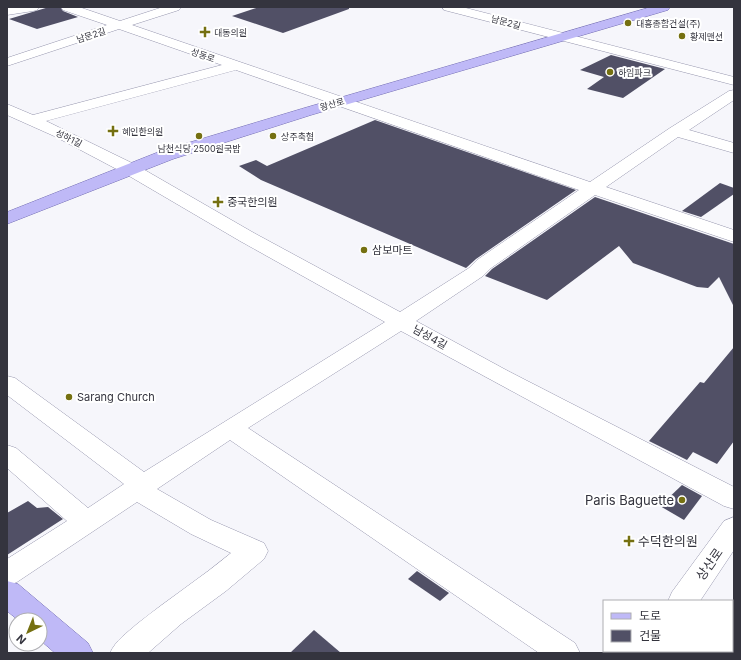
<svg xmlns="http://www.w3.org/2000/svg" width="741" height="660" viewBox="0 0 741 660" font-family="Inter,'Noto Sans KR',sans-serif">
  <style>
    .building { fill: #515066 }
    .lines { fill: none; stroke-linecap: round; stroke-linejoin: round }
    .minor-casing { stroke: #9696ae; stroke-width: 1 }
    .major-casing { stroke: #736db3; stroke-width: 1 }
    .minor { fill: #fff; fill-rule: evenodd }
    .major { fill: #bfb9f7; fill-rule: evenodd }
    .poi-dot { fill: #757011; stroke: #fff; stroke-width: 1.5 }
    .labels { text-anchor: middle; dominant-baseline: central; stroke-width: 4; stroke-linejoin: round; paint-order: stroke }
    .far-street-label { font-size: 9px; fill: #34343e; stroke: #fff }
    .far-poi-label { font-size: 9px; fill: #34343e; stroke: #fff; text-anchor: start }
    .poi-label { font-size: 11px; fill: #34343e; stroke: #fff; text-anchor: start }
    .street-label { font-size: 11px; fill: #34343e; stroke: #fff }
    .near-poi-label { font-size: 13px; fill: #34343e; stroke: #fff; text-anchor: end }
    .near-street-label { font-size: 13px; fill: #34343e; stroke: #fff }
  </style>
  <rect width="100%" height="100%" fill="#f6f6fb"/>
  <!-- building -->
  <g class="building">
    <polygon points="49,7 60,7 63,11 78,17 37,29 9,19"/>
    <polygon points="259,7 349,7 349,9 283,33 232,16"/>
    <polygon points="611,55 665,69 623,98 587,89 604,77 580,70"/>
    <polygon points="375,120 576,190 476,259 466,268 261,180 239,166 256,160 267,166"/>
    <polygon points="720,183 734,188 734,194 701,217 682,211"/>
    <polygon points="595,197 734,244 734,307 719,277 708,288 697,287 633,263 619,246 547,300 485,276 492,269"/>
    <polygon points="734,347 734,441 717,464 693,452 687,460 649,441 700,382 704,383"/>
    <polygon points="682,485 702,496 684,520 660,506"/>
    <polygon points="28,501 37,508 48,507 63,519 7,555 7,513"/>
    <polygon points="417,571 449,593 440,601 408,579"/>
    <polygon points="314,630 341,653 290,653"/>
  </g>
  <g class="lines">
    <defs>
      <g id="minor">
        <polygon points="7,7 39,7 37,10 33,11 7,15"/>
        <path d="M 61,7 L 79,7 L 120,21 L 163,7 L 181,7 L 179,10 L 132,25 L 590,182 L 670,128 L 729,91 L 734,90 L 734,100 L 689,130 L 734,143 L 734,153 L 678,137 L 606,187 L 734,230 L 734,242 L 595,195 L 491,268 L 483,276 L 416,321 L 508,371 L 734,487 L 734,509 L 724,506 L 401,331 L 248,428 L 575,643 L 580,653 L 539,653 L 230,440 L 157,489 L 211,520 L 264,543 L 268,551 L 264,559 L 226,591 L 181,624 L 148,653 L 110,653 C 116,640 127,633 137,624 C 168,599 201,578 231,553 L 191,534 L 137,502 L 17,582 L 7,586 L 7,559 L 67,521 L 7,468 L 7,445 L 16,448 L 88,508 L 124,484 L 7,395 L 7,376 L 15,378 L 144,472 L 385,322 L 240,241 L 124,173 L 54,136 L 7,115 L 7,104 L 33,115 L 222,65 L 119,29 L 7,66 L 7,58 L 107,25 L 63,10 ZM 236,70 L 579,190 L 477,260 L 469,268 L 400,312 L 254,233 L 136,165 L 46,121 Z"/>
        <polygon points="442,7 462,7 734,77 734,85 444,10"/>
        <polygon points="734,517 734,550 700,601 668,601 672,592 724,521"/>
        <polygon points="631,651 663,651 662,653 630,653"/>
      </g>
      <g id="major">
        <polygon points="651,7 670,7 668,10 311,115 173,159 7,224 7,212 161,151 301,109"/>
        <polygon points="7,581 18,584 50,611 88,643 93,653 55,653 40,640 40,620 18,620 7,611"/>
      </g>
    </defs>
    <!-- minor casing -->
    <use href="#minor" class="minor-casing"/>
    <!-- major casing -->
    <use href="#major" class="major-casing"/>
    <!-- minor -->
    <use href="#minor" class="minor"/>
    <!-- major -->
    <use href="#major" class="major"/>
  </g>
  <!-- markers -->
  <g class="poi-dot">
    <circle cx="628" cy="23" r="4"/>
    <path d="M203 26h4v4h4v4h-4v4h-4v-4h-4v-4h4z"/>
    <circle cx="682" cy="36" r="4"/>
    <circle cx="610" cy="72" r="4"/>
    <path d="M111 125h4v4h4v4h-4v4h-4v-4h-4v-4h4z"/>
    <circle cx="199" cy="136" r="4"/>
    <circle cx="273" cy="136" r="4"/>
    <path d="M216 196h4v4h4v4h-4v4h-4v-4h-4v-4h4z"/>
    <circle cx="364" cy="250" r="4"/>
    <circle cx="69" cy="397" r="4"/>
    <circle cx="682" cy="500" r="4"/>
    <path d="M627 535h4v4h4v4h-4v4h-4v-4h-4v-4h4z"/>
  </g>
  <g class="labels">
    <!-- far-street labels -->
    <g class="far-street-label">
      <text transform="translate(506 22) rotate(15)">남문2길</text>
      <text transform="translate(91 35) rotate(-18)">남문2길</text>
      <text transform="translate(203 55) rotate(19)">성동로</text>
      <text transform="translate(332 104) rotate(-16)">왕산로</text>
      <text transform="translate(69 138) rotate(26)">성하1길</text>
    </g>
    <!-- far-poi labels -->
    <g class="far-poi-label">
      <text x="636" y="23">대흥종합건설(주)</text>
      <text x="214" y="32">대동의원</text>
      <text x="690" y="36">황제맨션</text>
      <text x="618" y="72">하임파크</text>
      <text x="122" y="131">혜인한의원</text>
      <text x="281" y="136">상주축협</text>
      <text x="199" y="148" text-anchor="middle">남천식당 2500원국밥</text>
    </g>
    <!-- poi labels -->
    <g class="poi-label">
      <text x="227" y="202">중국한의원</text>
      <text x="372" y="250">삼보마트</text>
      <text x="77" y="397">Sarang Church</text>
    </g>
    <!-- street labels -->
    <g class="street-label">
      <text transform="translate(430 337) rotate(29)">남성4길</text>
    </g>
    <!-- near-poi labels -->
    <g class="near-poi-label">
      <text x="674" y="500">Paris Baguette</text>
      <text x="638" y="541" text-anchor="start">수덕한의원</text>
    </g>
    <!-- near-street labels -->
    <g class="near-street-label">
      <text transform="translate(709 564) rotate(-55)">상산로</text>
    </g>
  </g>
  <!-- border -->
  <rect width="741" height="660" fill="none" stroke="#34343e" stroke-width="16"/>
  <!-- legend -->
  <rect x="603" y="600" width="130" height="52" fill="#ffffff" stroke="#aeaeb2"/>
  <rect x="611" y="613" width="20" height="6" fill="#bfb9f7" stroke="#aeaeb2"/>
  <text x="639" y="620" font-size="12" fill="#34343e">도로</text>
  <rect x="611" y="630" width="20" height="12" fill="#515066" stroke="#aeaeb2"/>
  <text x="639" y="640" font-size="12" fill="#34343e">건물</text>
  <!-- north arrow -->
  <g transform="translate(28 632) rotate(223)"><circle r="19" fill="#ffffff" stroke="#aeaeb2"/>
  <path d="M0-3L7 15L0 10L-7 15Z" fill="#757011"/>
  <text y="-6" font-size="11" font-weight="bold" text-anchor="middle" fill="#34343e">N</text>
  </g>
</svg>
